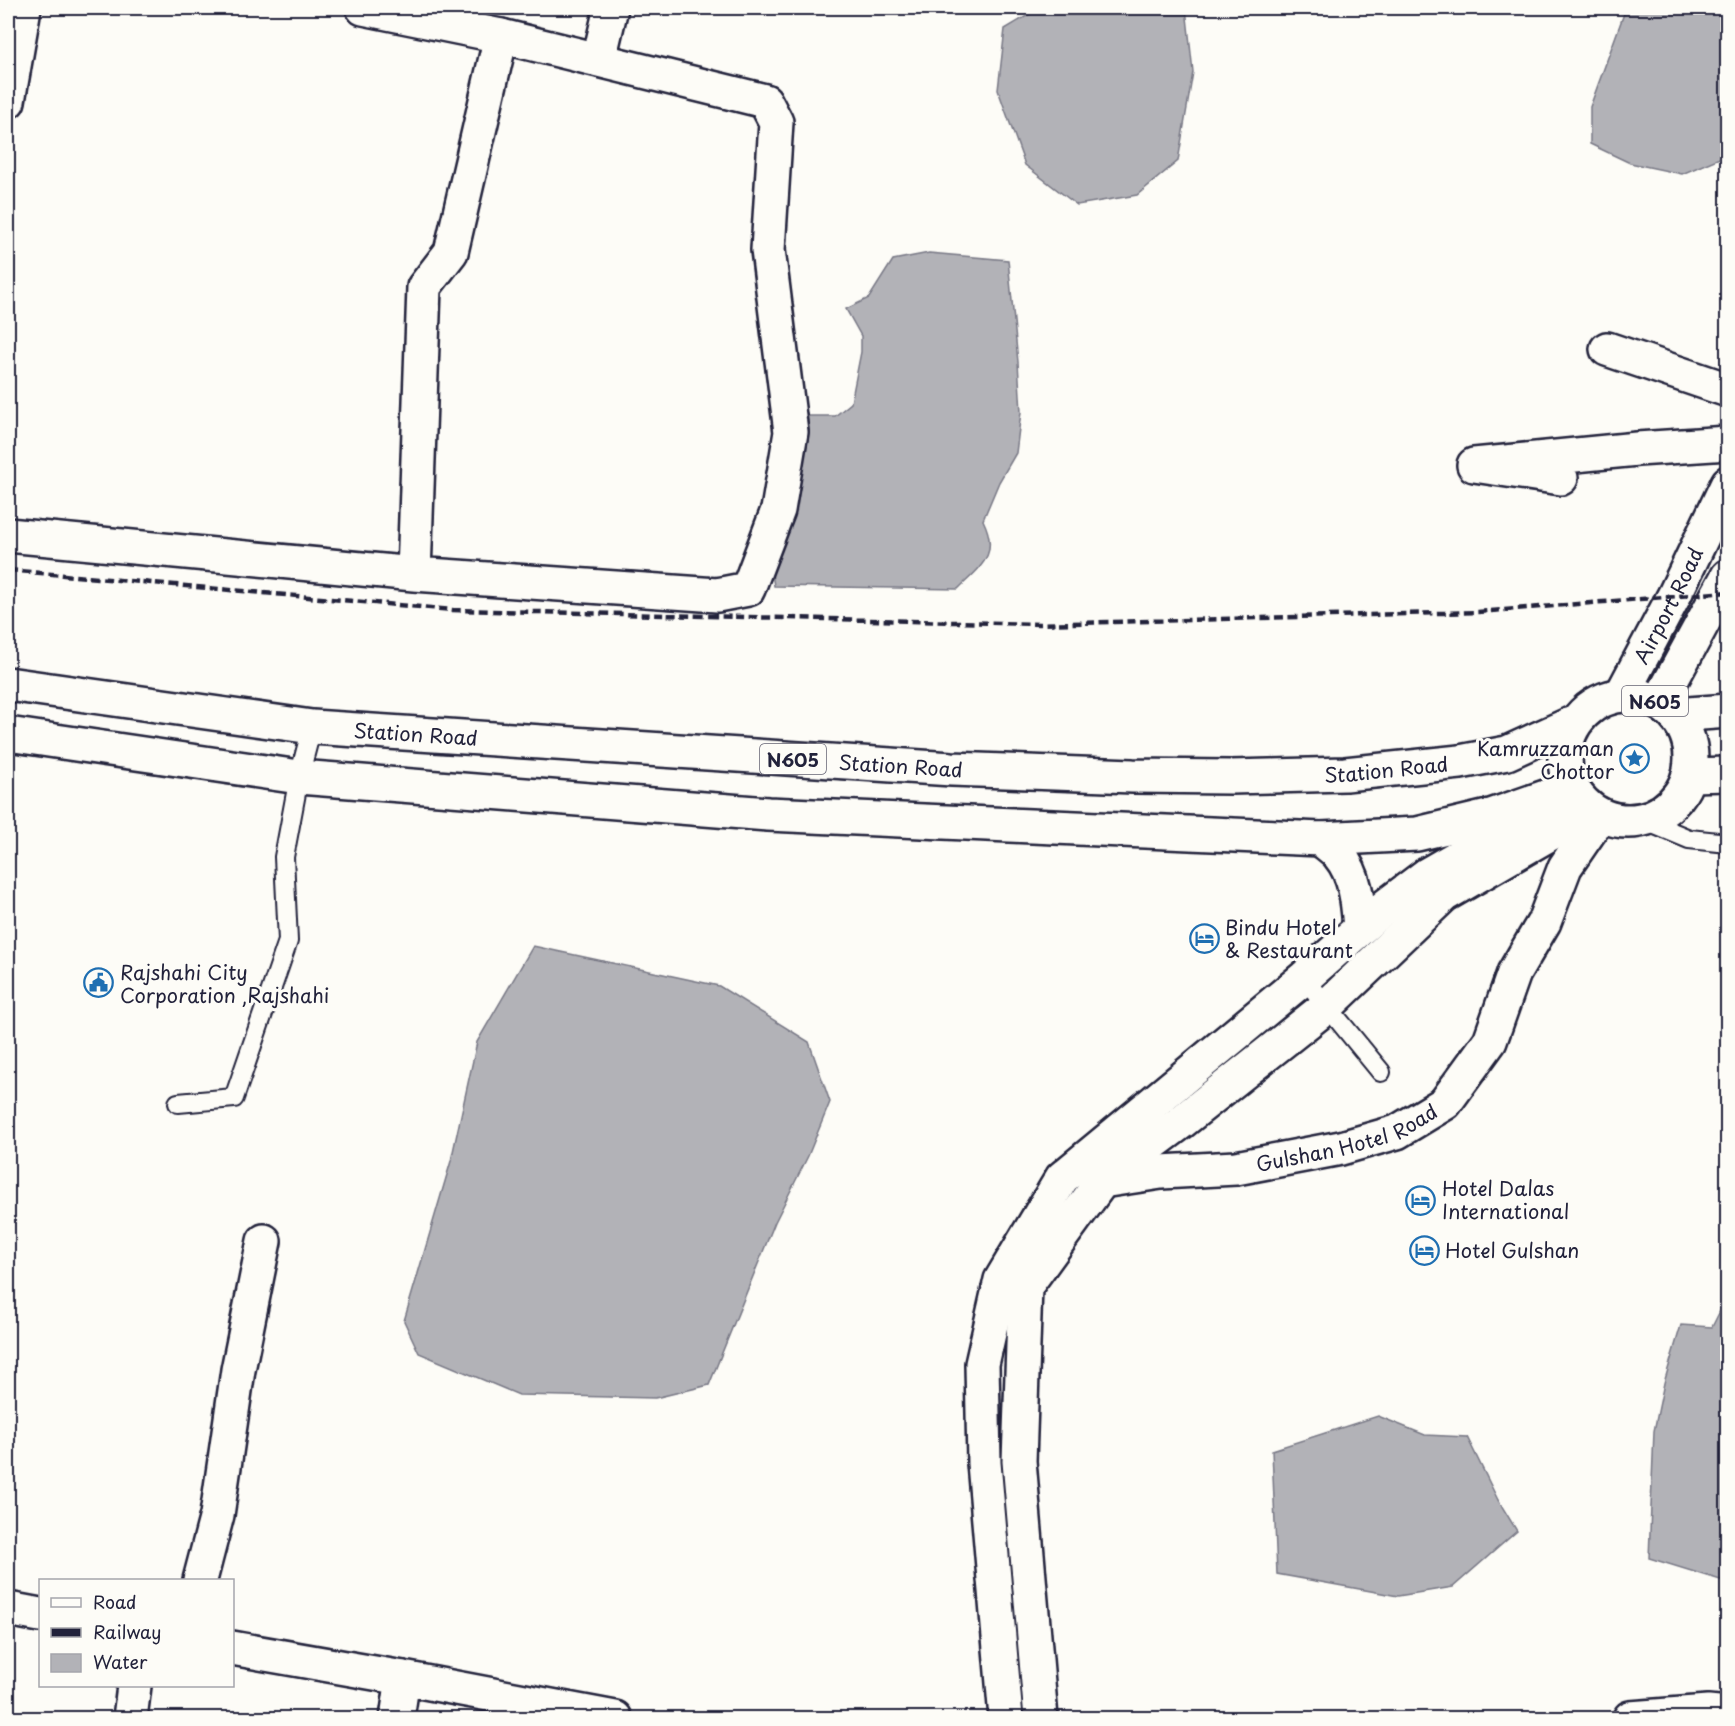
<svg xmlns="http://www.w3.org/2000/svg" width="1735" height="1726" viewBox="0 0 1735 1726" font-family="'Playpen Sans',sans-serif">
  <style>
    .water { fill: #b2b2b7; stroke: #787885; stroke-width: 1.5 }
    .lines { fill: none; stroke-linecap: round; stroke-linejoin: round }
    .lane-casing { stroke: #22223b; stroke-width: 22 }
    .street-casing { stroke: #22223b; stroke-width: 38 }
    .secondary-casing { stroke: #22223b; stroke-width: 38 }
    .primary-casing { stroke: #22223b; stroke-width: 38 }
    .highway-casing { stroke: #22223b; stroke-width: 38 }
    .lane { stroke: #fdfcf7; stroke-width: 18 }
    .street { stroke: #fdfcf7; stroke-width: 33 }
    .secondary { stroke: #fdfcf7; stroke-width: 33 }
    .primary { stroke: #fdfcf7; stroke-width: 33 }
    .highway { stroke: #fdfcf7; stroke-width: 33 }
    .rail { stroke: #22223b; stroke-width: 4.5; stroke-dasharray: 9 4.5; stroke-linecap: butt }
    .labels { text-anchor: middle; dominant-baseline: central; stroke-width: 6; stroke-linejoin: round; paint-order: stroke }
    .shield { fill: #fdfcf7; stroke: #646373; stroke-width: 1.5 }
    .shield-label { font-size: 18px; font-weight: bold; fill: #22223b }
    .street-label { font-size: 20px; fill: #22223b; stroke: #fdfcf7 }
    .poi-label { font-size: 20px; fill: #22223b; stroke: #fdfcf7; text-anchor: start }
  </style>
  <rect width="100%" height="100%" fill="#fdfcf7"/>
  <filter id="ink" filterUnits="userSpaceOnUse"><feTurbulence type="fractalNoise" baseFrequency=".0167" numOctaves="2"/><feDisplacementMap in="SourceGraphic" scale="12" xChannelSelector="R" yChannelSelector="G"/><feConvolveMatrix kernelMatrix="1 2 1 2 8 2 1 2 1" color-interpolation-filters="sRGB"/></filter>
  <g filter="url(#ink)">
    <!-- water -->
    <g class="water">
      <polygon points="1040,8 1186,8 1193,72 1178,161 1137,195 1077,205 1025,165 998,90 1005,29"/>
      <polygon points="1626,8 1727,8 1728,148 1722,157 1682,174 1630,163 1590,144 1590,107"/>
      <path d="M 929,253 L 1008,260 L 1018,362 L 1021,412 L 1016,453 L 999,482 L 983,520 C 1000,555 981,566 958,589 L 774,586 L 772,573 L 803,416 L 835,416 L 851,403 L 861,352 L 861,336 L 846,309 L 869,298 L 893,260 Z"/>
      <polygon points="533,946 719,986 809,1042 830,1102 808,1156 775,1222 709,1385 655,1398 519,1395 419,1353 404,1321 451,1161 477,1042"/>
      <polygon points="1727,1297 1727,1582 1649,1558 1654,1431 1664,1383 1681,1325 1712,1327"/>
      <polygon points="1378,1416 1425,1435 1467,1437 1498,1500 1517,1531 1453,1587 1398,1596 1277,1574 1272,1450"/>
    </g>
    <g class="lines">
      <defs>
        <g id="lane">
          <polyline points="1643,820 1689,839 1728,843"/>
          <polyline points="1304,978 1381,1072"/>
          <polyline points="178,1103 234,1098 288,941 284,857 299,777 312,727"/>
        </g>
        <g id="street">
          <polyline points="363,8 501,36"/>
          <polyline points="599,59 611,8"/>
          <polyline points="8,101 24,8"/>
          <polyline points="1607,349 1728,390"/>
          <polyline points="1561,478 1474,465 1637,449 1728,443"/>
          <polyline points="8,535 414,574 717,595 748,589 778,510 791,432 768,250 776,122 765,101 501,36 451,252 424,287 414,574"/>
          <path id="s1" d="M 1094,1181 L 1102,1181 L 1161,1172 L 1236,1168 L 1341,1148 L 1397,1132 L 1445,1103 L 1490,1041 L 1514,973 L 1544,922 L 1565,867 L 1600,816"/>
          <polyline points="200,1580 217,1515 238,1370 264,1241"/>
          <polyline points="130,1718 134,1686"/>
          <polyline points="397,1718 403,1678"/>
          <polyline points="1630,1718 1708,1712 1728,1714"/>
        </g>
        <g id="secondary">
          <polyline points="8,1609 40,1615"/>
          <polyline points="232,1648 403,1678 615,1718"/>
          <polyline points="1006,1718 984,1463 982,1364 1001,1280 1062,1178 1304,978 1387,905 1428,874 1550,804"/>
          <polyline points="1041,1718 1019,1461 1025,1287 1102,1181 1180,1123 1326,1007 1444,895 1591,810"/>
        </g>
        <g id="primary">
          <path id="s2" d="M 1622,694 L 1674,596 L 1728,483"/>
          <circle cx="1628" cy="758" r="63"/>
          <polyline points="1659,703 1728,576"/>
          <polyline points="1675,715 1728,711"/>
          <polyline points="1690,775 1728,774"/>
        </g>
        <g id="highway">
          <path id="s3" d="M 8,684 L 312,727 L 952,769 L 1133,776 L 1231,777 L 1345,774 L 1460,762 L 1507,753 L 1575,722"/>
          <polyline points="8,734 299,777 768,814 1321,839 1417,834 1488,817 1571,788"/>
          <path d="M 1321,839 C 1326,844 1334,849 1339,855 C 1356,875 1358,903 1360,928"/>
        </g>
      </defs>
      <!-- lane casing -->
      <use href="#lane" class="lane-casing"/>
      <!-- street casing -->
      <use href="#street" class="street-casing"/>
      <!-- secondary casing -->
      <use href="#secondary" class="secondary-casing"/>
      <!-- primary casing -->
      <use href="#primary" class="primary-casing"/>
      <!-- highway casing -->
      <use href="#highway" class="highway-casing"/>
      <!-- lane -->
      <use href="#lane" class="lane"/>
      <!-- street -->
      <use href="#street" class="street"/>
      <!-- secondary -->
      <use href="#secondary" class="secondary"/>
      <!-- primary -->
      <use href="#primary" class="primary"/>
      <!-- highway -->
      <use href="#highway" class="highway"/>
      <!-- rail -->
      <polyline class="rail" points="8,570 453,610 1039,624 1478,612 1728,592"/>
    </g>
  </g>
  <!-- icons -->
  <defs>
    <symbol id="sight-ring" viewBox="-11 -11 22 22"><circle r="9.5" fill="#fdfcf7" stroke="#1f6fb2" stroke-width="1.5"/><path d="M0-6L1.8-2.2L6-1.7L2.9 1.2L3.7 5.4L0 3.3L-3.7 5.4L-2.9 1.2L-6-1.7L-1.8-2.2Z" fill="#1f6fb2"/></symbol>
    <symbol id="hotel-ring" viewBox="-11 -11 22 22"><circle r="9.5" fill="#fdfcf7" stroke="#1f6fb2" stroke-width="1.5"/><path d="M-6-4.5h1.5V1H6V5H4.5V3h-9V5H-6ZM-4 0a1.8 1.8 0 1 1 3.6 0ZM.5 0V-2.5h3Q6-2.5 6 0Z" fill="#1f6fb2"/></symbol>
    <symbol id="civic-ring" viewBox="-11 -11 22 22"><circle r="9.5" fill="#fdfcf7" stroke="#1f6fb2" stroke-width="1.5"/><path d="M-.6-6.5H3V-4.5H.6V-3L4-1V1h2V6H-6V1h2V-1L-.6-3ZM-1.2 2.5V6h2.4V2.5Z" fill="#1f6fb2"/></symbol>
  </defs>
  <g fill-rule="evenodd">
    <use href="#sight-ring" x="1618" y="742" width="33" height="33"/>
    <use href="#hotel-ring" x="1188" y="922" width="33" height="33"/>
    <use href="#civic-ring" x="82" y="966" width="33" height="33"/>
    <use href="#hotel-ring" x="1404" y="1184" width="33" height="33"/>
    <use href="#hotel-ring" x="1408" y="1234" width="33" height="33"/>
  </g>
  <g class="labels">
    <!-- shield labels -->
    <g class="shield">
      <rect x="1622" y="686" width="66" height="30" rx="4.5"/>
      <rect x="760" y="744" width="66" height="30" rx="4.5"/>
    </g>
    <g class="shield-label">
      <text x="1655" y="701">N605</text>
      <text x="793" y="759">N605</text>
    </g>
    <!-- street labels -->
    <g class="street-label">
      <text stroke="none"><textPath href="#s2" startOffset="100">Airport Road</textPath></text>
      <text stroke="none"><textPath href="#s3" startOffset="411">Station Road</textPath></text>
      <text stroke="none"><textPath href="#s3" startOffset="897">Station Road</textPath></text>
      <text stroke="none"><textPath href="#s3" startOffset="1383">Station Road</textPath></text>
      <text stroke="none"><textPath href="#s1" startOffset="258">Gulshan Hotel Road</textPath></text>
    </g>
    <!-- poi labels -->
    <g class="poi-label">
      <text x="1614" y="748" text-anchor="end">Kamruzzaman<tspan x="1614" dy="23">Chottor</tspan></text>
      <text x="1225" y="927">Bindu Hotel<tspan x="1225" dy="23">&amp; Restaurant</tspan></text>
      <text x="120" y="972">Rajshahi City<tspan x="120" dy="23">Corporation ,Rajshahi</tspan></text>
      <text x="1442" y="1188">Hotel Dalas<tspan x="1442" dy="23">International</tspan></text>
      <text x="1445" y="1250">Hotel Gulshan</text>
    </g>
  </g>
  <!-- margin -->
  <rect width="1735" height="1726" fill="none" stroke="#fdfcf7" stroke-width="30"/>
  <rect x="15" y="15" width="1705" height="1696" fill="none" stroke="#22223b" stroke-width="2" filter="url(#ink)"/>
  <!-- legend -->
  <rect x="39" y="1579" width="195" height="108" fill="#fdfcf7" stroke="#a5a5ac" stroke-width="1.5"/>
  <rect x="51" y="1598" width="30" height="9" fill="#fdfcf7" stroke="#a5a5ac" stroke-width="1.5"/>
  <text x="93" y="1609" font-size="18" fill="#22223b">Road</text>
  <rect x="51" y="1628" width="30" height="9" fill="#22223b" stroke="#a5a5ac" stroke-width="1.5"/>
  <text x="93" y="1639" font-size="18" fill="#22223b">Railway</text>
  <rect x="51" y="1654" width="30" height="18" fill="#b2b2b7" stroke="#a5a5ac" stroke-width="1.5"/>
  <text x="93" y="1669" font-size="18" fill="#22223b">Water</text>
</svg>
